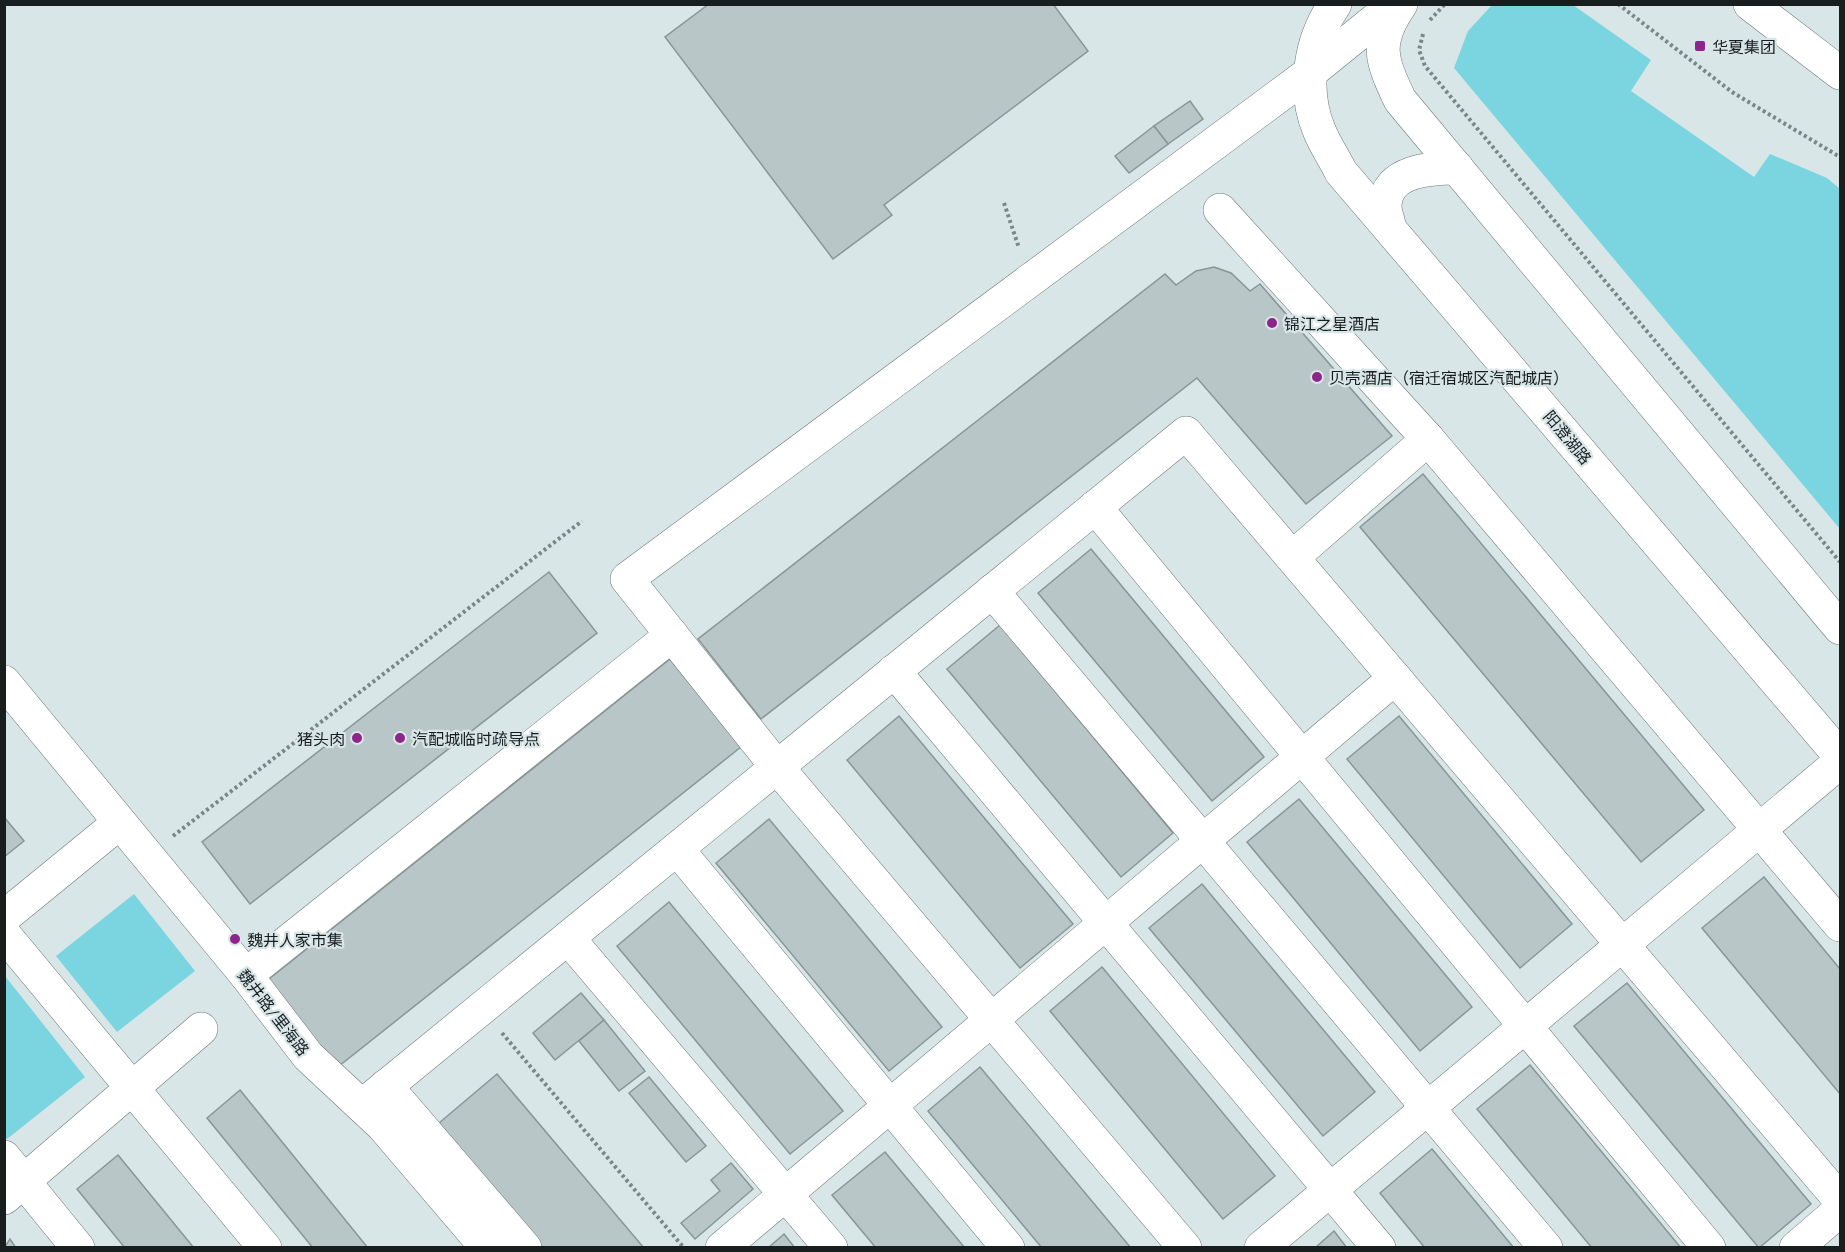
<svg xmlns="http://www.w3.org/2000/svg" width="1845" height="1252" viewBox="0 0 1845 1252" font-family="'Exo 2','Noto Sans SC',sans-serif">
  <style>
    .green { fill: #7ad5e0 }
    .building { fill: #b8c6c8; stroke: #889697; stroke-width: 1.5 }
    .lines { fill: none; stroke-linecap: round; stroke-linejoin: round }
    .minor-casing { stroke: #6b787a; stroke-width: 34 }
    .major-casing { stroke: #6b787a; stroke-width: 34 }
    .path { stroke: #7c8688; stroke-width: 4; stroke-dasharray: 3 3; stroke-linecap: butt }
    .minor { stroke: #fff; stroke-width: 33 }
    .major { stroke: #fff; stroke-width: 33 }
    .poi-dot { fill: #8d258a; stroke: #d8e6e8; stroke-width: 2 }
    .labels { text-anchor: middle; dominant-baseline: central; stroke-width: 4.5; stroke-linejoin: round; paint-order: stroke }
    .poi-label { font-size: 16px; fill: #181d1e; stroke: #d8e6e8; text-anchor: start }
    .street-label { font-size: 16px; fill: #181d1e; stroke: #d8e6e8 }
  </style>
  <rect width="100%" height="100%" fill="#d8e6e8"/>
  <!-- green -->
  <g class="green">
    <polygon points="1492,5 1573,5 1651,60 1631,91 1754,177 1770,154 1827,178 1840,189 1840,529 1454,68 1468,31"/>
    <polygon points="134,894 195,971 117,1032 56,956"/>
    <polygon points="5,976 85,1077 7,1139 4,1136"/>
  </g>
  <!-- building -->
  <g class="building">
    <polygon points="709,4 1053,4 1088,51 884,205 892,215 833,259 665,37"/>
    <polygon points="1190,101 1203,119 1168,144 1154,126"/>
    <polygon points="1154,126 1168,144 1129,173 1115,156"/>
    <polygon points="1214,267 1231,273 1250,291 1260,284 1392,436 1306,504 1197,378 761,719 698,639 1165,274 1176,285 1196,271"/>
    <polygon points="1423,474 1704,810 1641,862 1360,527"/>
    <polygon points="1091,549 1264,757 1212,801 1038,593"/>
    <polygon points="549,572 597,633 250,904 202,842"/>
    <polygon points="1000,625 1173,833 1121,877 947,669"/>
    <polygon points="670,659 741,747 334,1070 264,983"/>
    <polygon points="899,716 1073,924 1020,968 847,760"/>
    <polygon points="1399,716 1572,924 1520,968 1347,759"/>
    <polygon points="1299,799 1472,1007 1420,1051 1247,842"/>
    <polygon points="4,817 24,841 4,857"/>
    <polygon points="769,819 942,1027 889,1071 716,863"/>
    <polygon points="1764,877 1840,969 1840,1094 1702,928"/>
    <polygon points="1202,884 1375,1092 1323,1136 1149,928"/>
    <polygon points="669,902 843,1111 790,1154 617,946"/>
    <polygon points="1102,967 1275,1176 1223,1219 1050,1011"/>
    <polygon points="1627,983 1811,1204 1759,1248 1574,1026"/>
    <polygon points="581,993 604,1020 555,1060 533,1033"/>
    <polygon points="604,1020 645,1071 619,1091 579,1041"/>
    <polygon points="1530,1065 1681,1248 1592,1248 1477,1109"/>
    <polygon points="980,1067 1131,1248 1042,1248 928,1111"/>
    <polygon points="497,1074 644,1248 543,1248 439,1123"/>
    <polygon points="649,1077 706,1146 686,1162 629,1093"/>
    <polygon points="240,1090 368,1248 313,1248 207,1118"/>
    <polygon points="1432,1149 1514,1248 1425,1248 1380,1193"/>
    <polygon points="885,1152 965,1248 876,1248 832,1195"/>
    <polygon points="118,1155 194,1248 125,1248 77,1189"/>
    <polygon points="731,1163 753,1189 695,1239 681,1223 720,1191 711,1180"/>
    <polygon points="1334,1231 1347,1248 1315,1248"/>
    <polygon points="784,1234 795,1248 768,1248"/>
    <polygon points="10,1239 16,1248 4,1248"/>
  </g>
  <g class="lines">
    <defs>
      <g id="minor">
        <polyline points="1220,210 1428,439 1840,925"/>
        <path d="M 1390,229 C 1389,222 1385,213 1385,206 C 1386,170 1431,168 1457,168"/>
        <polyline points="1095,507 1709,1248"/>
        <polyline points="1293,557 1428,439"/>
        <polyline points="992,591 1546,1248"/>
        <polyline points="894,671 1379,1248"/>
        <polyline points="4,682 246,975 308,1056 383,1126 487,1248"/>
        <polyline points="677,849 1008,1248"/>
        <polyline points="4,917 119,823"/>
        <polyline points="4,934 265,1248"/>
        <polyline points="568,938 831,1248"/>
        <polyline points="246,975 672,635"/>
        <polyline points="386,1086 525,1248"/>
        <polyline points="362,1106 1186,433 1840,1200"/>
        <polyline points="4,1157 78,1248"/>
        <polyline points="4,1198 201,1029"/>
        <polyline points="722,1248 1395,678"/>
        <polyline points="1185,1248 777,767 627,579 1311,72 1395,4"/>
        <polyline points="1261,1248 1840,762"/>
        <polyline points="1796,1248 1840,1210"/>
      </g>
      <g id="major">
        <path d="M 1335,4 C 1310,40 1302,89 1319,130 C 1325,145 1334,158 1341,172 L 1840,756"/>
        <path d="M 1401,4 C 1374,43 1381,60 1400,100 L 1840,628"/>
        <polyline points="1750,4 1840,73"/>
      </g>
    </defs>
    <!-- minor casing -->
    <use href="#minor" class="minor-casing"/>
    <!-- major casing -->
    <use href="#major" class="major-casing"/>
    <!-- path -->
    <g class="path">
      <polyline points="1618,4 1732,92 1840,157"/>
      <polyline points="1430,20 1445,4"/>
      <polyline points="1423,34 1419,50 1425,66 1840,562"/>
      <polyline points="1004,203 1019,248"/>
      <polyline points="173,836 582,521"/>
      <polyline points="502,1033 684,1248"/>
    </g>
    <!-- minor -->
    <use href="#minor" class="minor"/>
    <!-- major -->
    <use href="#major" class="major"/>
  </g>
  <!-- markers -->
  <g class="poi-dot">
    <rect x="1694" y="40" width="12" height="12" rx="3"/>
    <circle cx="1272" cy="323" r="6"/>
    <circle cx="1317" cy="377" r="6"/>
    <circle cx="357" cy="738" r="6"/>
    <circle cx="400" cy="738" r="6"/>
    <circle cx="235" cy="939" r="6"/>
  </g>
  <g class="labels">
    <!-- poi labels -->
    <g class="poi-label">
      <text x="1712" y="46">华夏集团</text>
      <text x="1284" y="323">锦江之星酒店</text>
      <text x="1329" y="377">贝壳酒店（宿迁宿城区汽配城店）</text>
      <text x="345" y="738" text-anchor="end">猪头肉</text>
      <text x="412" y="738">汽配城临时疏导点</text>
      <text x="247" y="939">魏井人家市集</text>
    </g>
    <!-- street labels -->
    <g class="street-label">
      <text transform="translate(1568 437) rotate(50)">阳澄湖路</text>
      <text transform="translate(274 1012) rotate(52)">魏井路/里海路</text>
    </g>
  </g>
  <!-- border -->
  <rect width="1845" height="1252" fill="none" stroke="#181d1e" stroke-width="12"/>
</svg>
